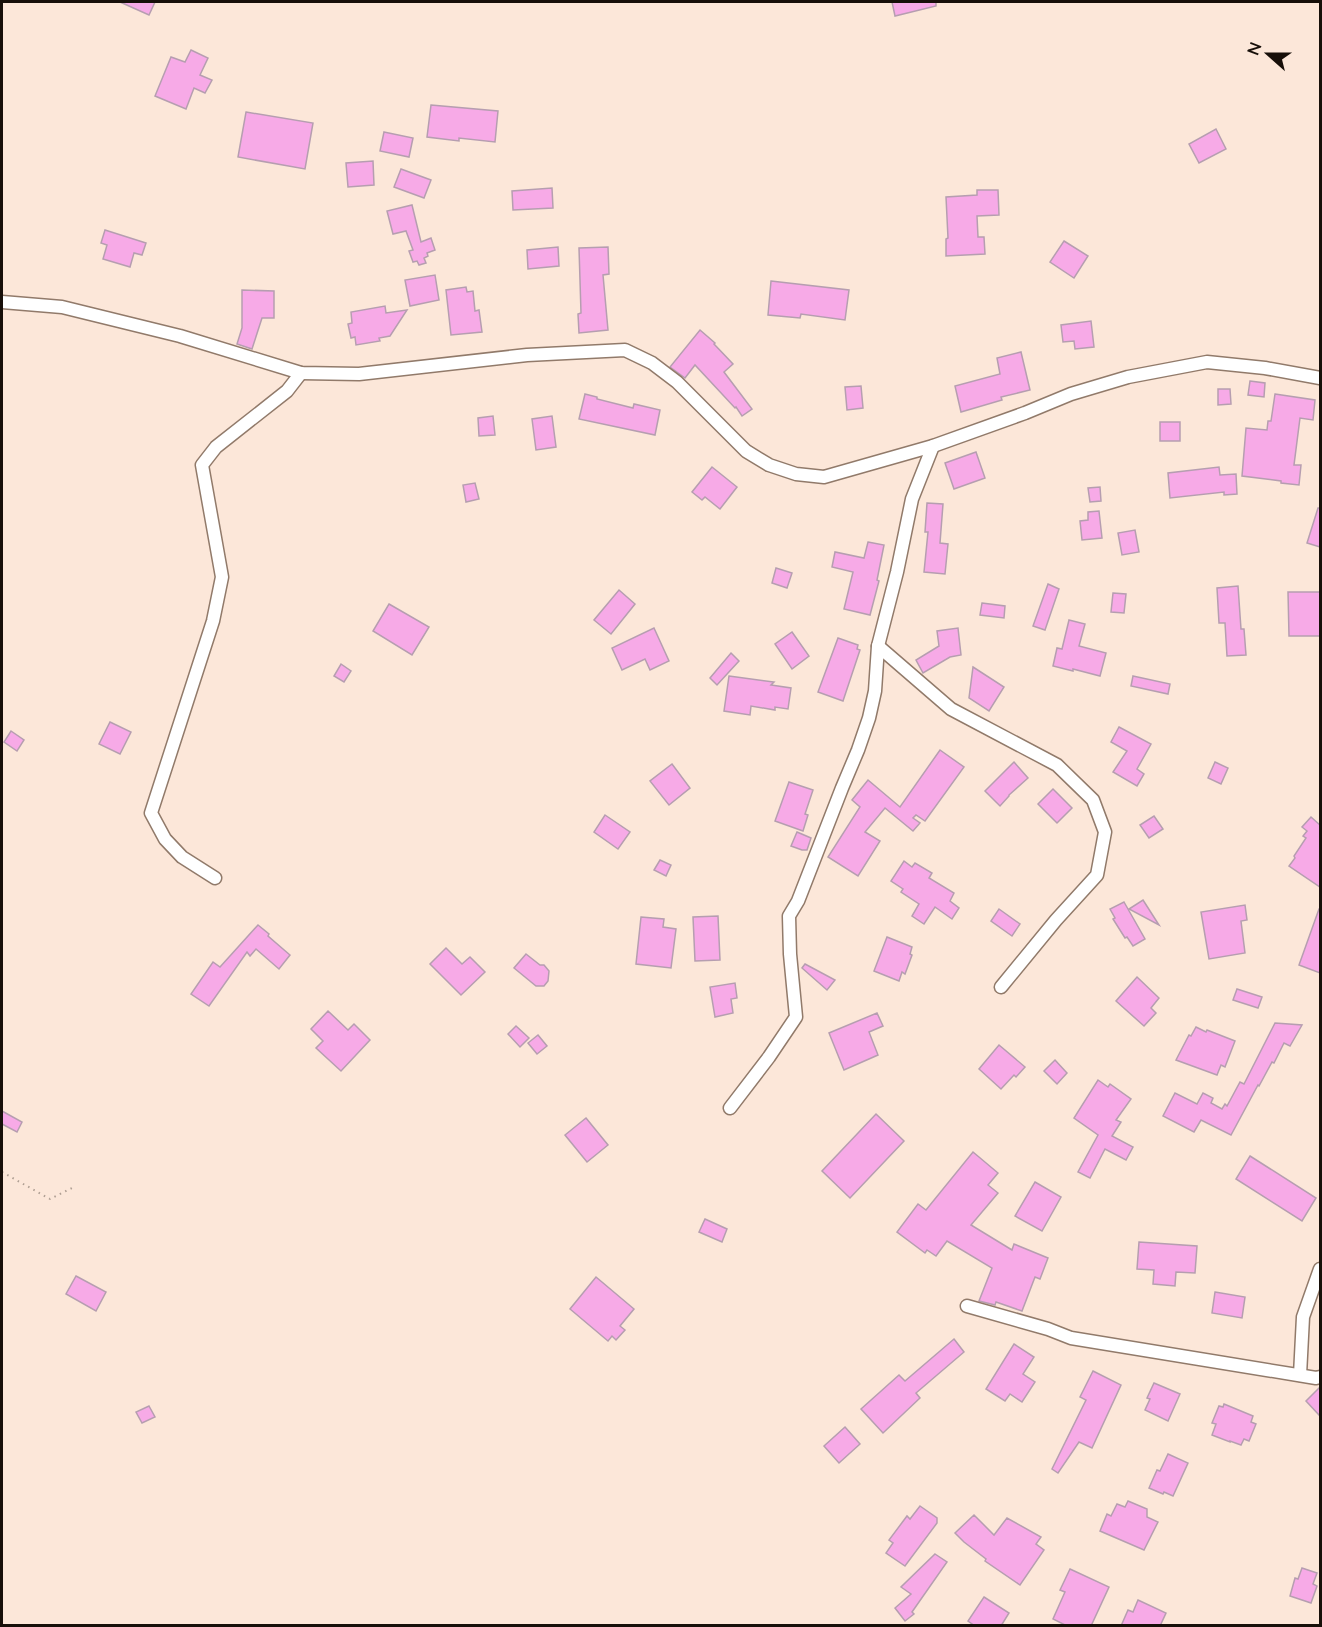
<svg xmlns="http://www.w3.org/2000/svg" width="1322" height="1627" viewBox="0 0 1322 1627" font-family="Lato,sans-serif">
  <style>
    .building { fill: #f7aae7; stroke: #b69eb0; stroke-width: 1.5 }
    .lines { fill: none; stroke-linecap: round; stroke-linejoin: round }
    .minor-casing { stroke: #917a6a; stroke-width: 15 }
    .path { stroke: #af9f93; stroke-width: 2; stroke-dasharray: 1.5 4.5; stroke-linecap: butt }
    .minor { stroke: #fff; stroke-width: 12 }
  </style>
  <rect width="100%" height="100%" fill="#fce7d9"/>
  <!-- building -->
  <g class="building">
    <polygon points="120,2 155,2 149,15"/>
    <polygon points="892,2 936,2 936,6 895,16"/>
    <polygon points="191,50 208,58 200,75 212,80 205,93 194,88 186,109 155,96 171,57 185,62"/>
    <polygon points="431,105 498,111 495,142 459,138 459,141 427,137"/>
    <polygon points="246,112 313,123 305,169 238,157"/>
    <polygon points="1216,129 1226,149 1199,163 1189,144"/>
    <polygon points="384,132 413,138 409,157 380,151"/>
    <polygon points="373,161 374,185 348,187 346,163"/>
    <polygon points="401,169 431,180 424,198 394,187"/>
    <polygon points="552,188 553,208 513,210 512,191"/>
    <polygon points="977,190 998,190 999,215 977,216 978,237 984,237 985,254 946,256 946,239 948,238 946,197 977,195"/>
    <polygon points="412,205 421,242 431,238 435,250 427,253 428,256 424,258 426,263 419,265 417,261 413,262 409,251 413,250 406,231 393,234 387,211"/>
    <polygon points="105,230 146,243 142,255 134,253 130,267 103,259 107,245 101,243"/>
    <polygon points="1064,241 1088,256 1074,278 1050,262"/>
    <polygon points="558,247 559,266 528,269 527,250"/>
    <polygon points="608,247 609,274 603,275 608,330 579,333 578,314 581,313 579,248"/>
    <polygon points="435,275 439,300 410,306 405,280"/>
    <polygon points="771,281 849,290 845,320 801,314 800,318 768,315"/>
    <polygon points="466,287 467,292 473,291 475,311 479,310 482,332 451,335 446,290"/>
    <polygon points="242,290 274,291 274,318 262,318 252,349 237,344 242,328"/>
    <polygon points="385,306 386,313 407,310 390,336 379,338 380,341 356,345 355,337 351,338 348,324 352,323 351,312"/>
    <polygon points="1091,321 1094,347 1075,349 1074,341 1063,342 1061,325"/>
    <polygon points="700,330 715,343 714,344 733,364 724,372 752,409 742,416 736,407 735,408 695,365 685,378 670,367"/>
    <polygon points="1021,352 1030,390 1001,397 1002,400 961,412 955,386 1000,374 997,358"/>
    <polygon points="1250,381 1265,383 1264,397 1248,395"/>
    <polygon points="861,386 863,408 847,410 845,387"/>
    <polygon points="1218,389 1230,389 1231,404 1218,405"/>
    <polygon points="585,394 597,397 597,399 633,408 634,404 660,410 655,435 579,419"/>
    <polygon points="1275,394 1315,400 1313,420 1300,418 1294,465 1301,465 1299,485 1281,483 1281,481 1242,476 1246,428 1267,430 1268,421 1271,421"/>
    <polygon points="493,416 495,435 479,436 478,418"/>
    <polygon points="552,416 556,447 536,450 532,419"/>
    <rect x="1160" y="422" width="20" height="19"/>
    <polygon points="976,452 985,478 954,489 945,463"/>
    <polygon points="712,467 737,487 720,509 705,497 702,500 692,492"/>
    <polygon points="1219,467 1220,475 1236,474 1237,494 1224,495 1224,492 1170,498 1168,473"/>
    <polygon points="475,483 479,499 466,502 463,485"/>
    <polygon points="1100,487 1101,501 1090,502 1088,488"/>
    <polygon points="927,503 943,504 940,543 948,544 945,574 924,572 928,532 925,532"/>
    <polygon points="1318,508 1320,508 1320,547 1307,543"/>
    <polygon points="1099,511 1102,538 1082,540 1080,521 1088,520 1088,512"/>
    <polygon points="1135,530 1139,552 1122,555 1118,533"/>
    <polygon points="868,542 884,545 877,580 879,581 870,615 844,609 853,572 832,567 835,552 864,558"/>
    <polygon points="776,568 792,573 787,588 772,583"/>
    <polygon points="1048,584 1059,589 1045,630 1033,626"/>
    <polygon points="1238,586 1241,629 1244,629 1246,655 1227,656 1225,623 1219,623 1217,588"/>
    <polygon points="619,590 635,604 611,634 594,620"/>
    <polygon points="1288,592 1320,592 1320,636 1289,636"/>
    <polygon points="1113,593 1126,594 1124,613 1111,612"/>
    <polygon points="982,603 1005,606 1004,618 980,615"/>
    <polygon points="389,604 429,627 412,655 373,631"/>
    <polygon points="1069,620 1085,624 1079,646 1106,653 1100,676 1073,669 1073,671 1053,666 1057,648 1062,649"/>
    <polygon points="654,628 669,661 650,670 645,659 622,670 612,648"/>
    <polygon points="958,628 961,655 950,657 923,673 916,660 939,646 937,631"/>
    <polygon points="792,632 809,656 792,669 775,644"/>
    <polygon points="838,638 858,645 857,649 860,650 843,701 818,692"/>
    <polygon points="731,653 739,661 717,685 710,678"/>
    <polygon points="341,664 351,671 344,682 334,676"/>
    <polygon points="973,667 1004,687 989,711 969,698"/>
    <polygon points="729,676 774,682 771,685 791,688 788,709 775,707 775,710 751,706 750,715 724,711"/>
    <polygon points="1133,676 1170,684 1168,694 1131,686"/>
    <polygon points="110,722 131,732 120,754 99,744"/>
    <polygon points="1119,727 1151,744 1137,769 1144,774 1137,786 1113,772 1127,751 1111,742"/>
    <polygon points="11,731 24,740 17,751 4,742"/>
    <polygon points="940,750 964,767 925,821 916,815 913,818 920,823 913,831 885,808 865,832 880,841 858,876 828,857 860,807 852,800 868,780 900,807"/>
    <polygon points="1014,762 1028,778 1009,795 1009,796 1000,806 985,791"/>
    <polygon points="1215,762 1228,768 1221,784 1208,778"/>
    <polygon points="672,764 690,788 669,805 650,781"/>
    <polygon points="789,782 813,790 805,814 808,815 803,831 775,821"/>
    <polygon points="1053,789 1072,808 1057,823 1038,804"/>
    <polygon points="605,815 630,832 618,849 594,832"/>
    <polygon points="1154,816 1163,829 1149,838 1140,825"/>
    <polygon points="1311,817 1320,825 1320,887 1289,866 1295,858 1294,856 1306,838 1303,836 1307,831 1302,827"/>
    <polygon points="797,832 811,838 807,850 802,850 791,846"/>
    <polygon points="660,860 671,865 666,876 654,870"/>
    <polygon points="904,861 912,867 915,863 932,873 929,878 954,893 950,901 959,908 952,919 935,907 924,924 912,916 919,904 901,892 903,889 891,881"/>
    <polygon points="1143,900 1159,925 1129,909"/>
    <polygon points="1124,902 1145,939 1133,946 1127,937 1125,938 1113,919 1115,918 1110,909"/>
    <polygon points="1245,905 1247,920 1241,921 1245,953 1209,959 1201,912"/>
    <polygon points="999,909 1020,924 1012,936 991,921"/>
    <polygon points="1319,909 1320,909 1320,973 1299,965"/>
    <polygon points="718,916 720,960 695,961 693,917"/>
    <polygon points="641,917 664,919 663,927 676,929 671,968 636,964"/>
    <polygon points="258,925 269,934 268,936 290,955 279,969 256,949 250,956 247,952 209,1006 191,994 213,962 220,967"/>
    <polygon points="887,937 912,947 910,954 912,955 905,974 902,972 899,981 874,971"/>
    <polygon points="446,948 462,964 470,957 485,972 461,995 430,964"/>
    <polygon points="526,954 540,965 544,965 549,971 548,981 544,986 536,986 514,968"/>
    <polygon points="805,964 835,980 827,990 802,968"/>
    <polygon points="1137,977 1159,998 1151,1008 1156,1013 1144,1026 1116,1001"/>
    <polygon points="735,983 737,998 731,999 733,1013 715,1017 710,987"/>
    <polygon points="1237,989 1262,997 1258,1008 1233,1000"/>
    <polygon points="328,1011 348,1030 354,1024 370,1040 341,1071 316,1048 323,1041 311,1029"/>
    <polygon points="877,1013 883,1026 869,1032 878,1055 844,1070 829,1033"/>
    <polygon points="1275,1023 1302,1025 1290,1046 1284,1043 1274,1063 1272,1062 1259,1086 1258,1085 1231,1135 1201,1120 1194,1132 1163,1116 1175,1093 1197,1104 1203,1093 1213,1098 1211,1103 1222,1109 1225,1104 1227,1106 1240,1082 1244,1084"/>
    <polygon points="516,1026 529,1038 520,1047 508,1034"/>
    <polygon points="1196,1027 1206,1032 1207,1030 1235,1041 1225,1067 1221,1065 1217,1075 1176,1060 1189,1035 1191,1036"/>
    <polygon points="538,1035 547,1046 537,1054 528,1043"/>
    <polygon points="999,1045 1025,1067 1016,1077 1014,1075 1001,1089 979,1069"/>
    <polygon points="1055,1060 1067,1073 1057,1084 1044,1071"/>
    <polygon points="1098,1080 1108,1087 1110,1084 1131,1099 1116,1120 1121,1122 1112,1136 1133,1147 1126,1160 1105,1149 1090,1178 1078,1172 1098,1135 1074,1118"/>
    <polygon points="2,1111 22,1122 17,1132 2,1124"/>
    <polygon points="876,1114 904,1141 850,1198 822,1171"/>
    <polygon points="586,1118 608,1145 587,1162 565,1135"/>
    <polygon points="973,1152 998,1173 988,1185 998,1193 971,1225 1012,1250 1014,1244 1048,1258 1040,1279 1035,1277 1022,1311 996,1302 995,1305 979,1301 992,1268 947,1241 936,1256 927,1250 925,1253 897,1232 918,1204 926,1210"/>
    <polygon points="1250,1156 1316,1198 1302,1221 1236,1179"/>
    <polygon points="1035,1182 1061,1197 1042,1231 1015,1216"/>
    <polygon points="705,1219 727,1229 722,1242 699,1232"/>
    <polygon points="1139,1242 1197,1246 1195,1273 1176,1272 1175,1286 1153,1284 1154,1270 1137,1269"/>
    <polygon points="76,1276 106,1292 96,1311 66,1294"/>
    <polygon points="596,1277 634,1309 620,1326 625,1330 616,1340 612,1336 608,1341 570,1309"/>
    <polygon points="1215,1292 1245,1297 1242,1318 1212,1313"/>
    <polygon points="954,1339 964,1352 916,1393 920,1398 883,1433 861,1409 899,1375 905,1381"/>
    <polygon points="1014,1344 1034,1357 1023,1374 1035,1382 1022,1402 1010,1394 1005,1401 986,1389"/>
    <polygon points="1093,1371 1121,1385 1092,1448 1079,1442 1058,1473 1052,1469 1086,1400 1080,1397"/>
    <polygon points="1154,1383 1180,1394 1168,1421 1145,1410 1150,1399 1147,1398"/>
    <polygon points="1320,1387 1320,1416 1306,1401"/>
    <polygon points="1224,1404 1253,1416 1251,1422 1256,1424 1249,1441 1244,1439 1241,1445 1230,1441 1230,1442 1212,1435 1216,1424 1212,1423 1219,1406 1223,1407"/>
    <polygon points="149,1406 155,1417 142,1423 136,1412"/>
    <polygon points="845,1427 860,1444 839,1463 824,1446"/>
    <polygon points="1168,1454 1188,1463 1173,1496 1164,1492 1163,1494 1149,1488 1157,1470 1160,1471"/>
    <polygon points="1128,1501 1147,1509 1147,1517 1158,1522 1144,1550 1100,1531 1107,1514 1111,1516 1117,1504 1125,1507"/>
    <polygon points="920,1506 937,1518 937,1523 905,1566 886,1553 893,1543 889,1540 907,1516 910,1519"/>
    <polygon points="974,1515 994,1535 1007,1518 1041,1537 1036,1544 1044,1550 1020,1585 985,1561 986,1559 964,1542 955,1533"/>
    <polygon points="935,1554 947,1562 912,1612 914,1614 905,1621 895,1608 911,1594 901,1587"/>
    <polygon points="1302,1568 1317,1573 1313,1584 1317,1586 1311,1603 1290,1596 1295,1578 1298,1579"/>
    <polygon points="1070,1569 1109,1587 1091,1626 1067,1626 1053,1619 1065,1592 1060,1590"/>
    <polygon points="984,1597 1009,1613 1001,1626 975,1626 968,1621"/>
    <polygon points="1138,1600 1166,1613 1160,1626 1121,1626 1128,1610 1133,1612"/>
  </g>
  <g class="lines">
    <defs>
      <g id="minor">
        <polyline points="2,302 62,307 180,336 301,373 359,374 527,355 625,350 652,363 677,382 746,451 769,465 796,474 824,477 933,446 1025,413 1071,394 1128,377 1207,362 1265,368 1320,378"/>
        <polyline points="878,646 951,709 1057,765 1093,800 1105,832 1097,875 1056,920 1001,987"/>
        <polyline points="215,878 182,857 165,839 151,813 213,621 222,577 202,465 216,447 287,391 301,373"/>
        <polyline points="730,1108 769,1057 796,1017 790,954 789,916 798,901 842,788 858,750 869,718 875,691 878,646 897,572 912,499 933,446"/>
        <polyline points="967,1306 1048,1329 1071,1338 1316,1378 1320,1377"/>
        <polyline points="1300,1375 1303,1317 1320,1269"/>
      </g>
    </defs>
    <!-- minor casing -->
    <use href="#minor" class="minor-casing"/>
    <!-- path -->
    <polyline class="path" points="2,1172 50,1199 72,1188"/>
    <!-- minor -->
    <use href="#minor" class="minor"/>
  </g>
  <!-- border -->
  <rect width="1322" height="1627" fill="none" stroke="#170f09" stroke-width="6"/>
  <!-- north arrow -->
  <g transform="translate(1268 54) rotate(291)" stroke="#fce7d9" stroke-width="4.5" paint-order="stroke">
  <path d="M0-4.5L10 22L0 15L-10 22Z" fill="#170f09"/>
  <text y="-9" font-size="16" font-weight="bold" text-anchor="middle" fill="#170f09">N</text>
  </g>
</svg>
